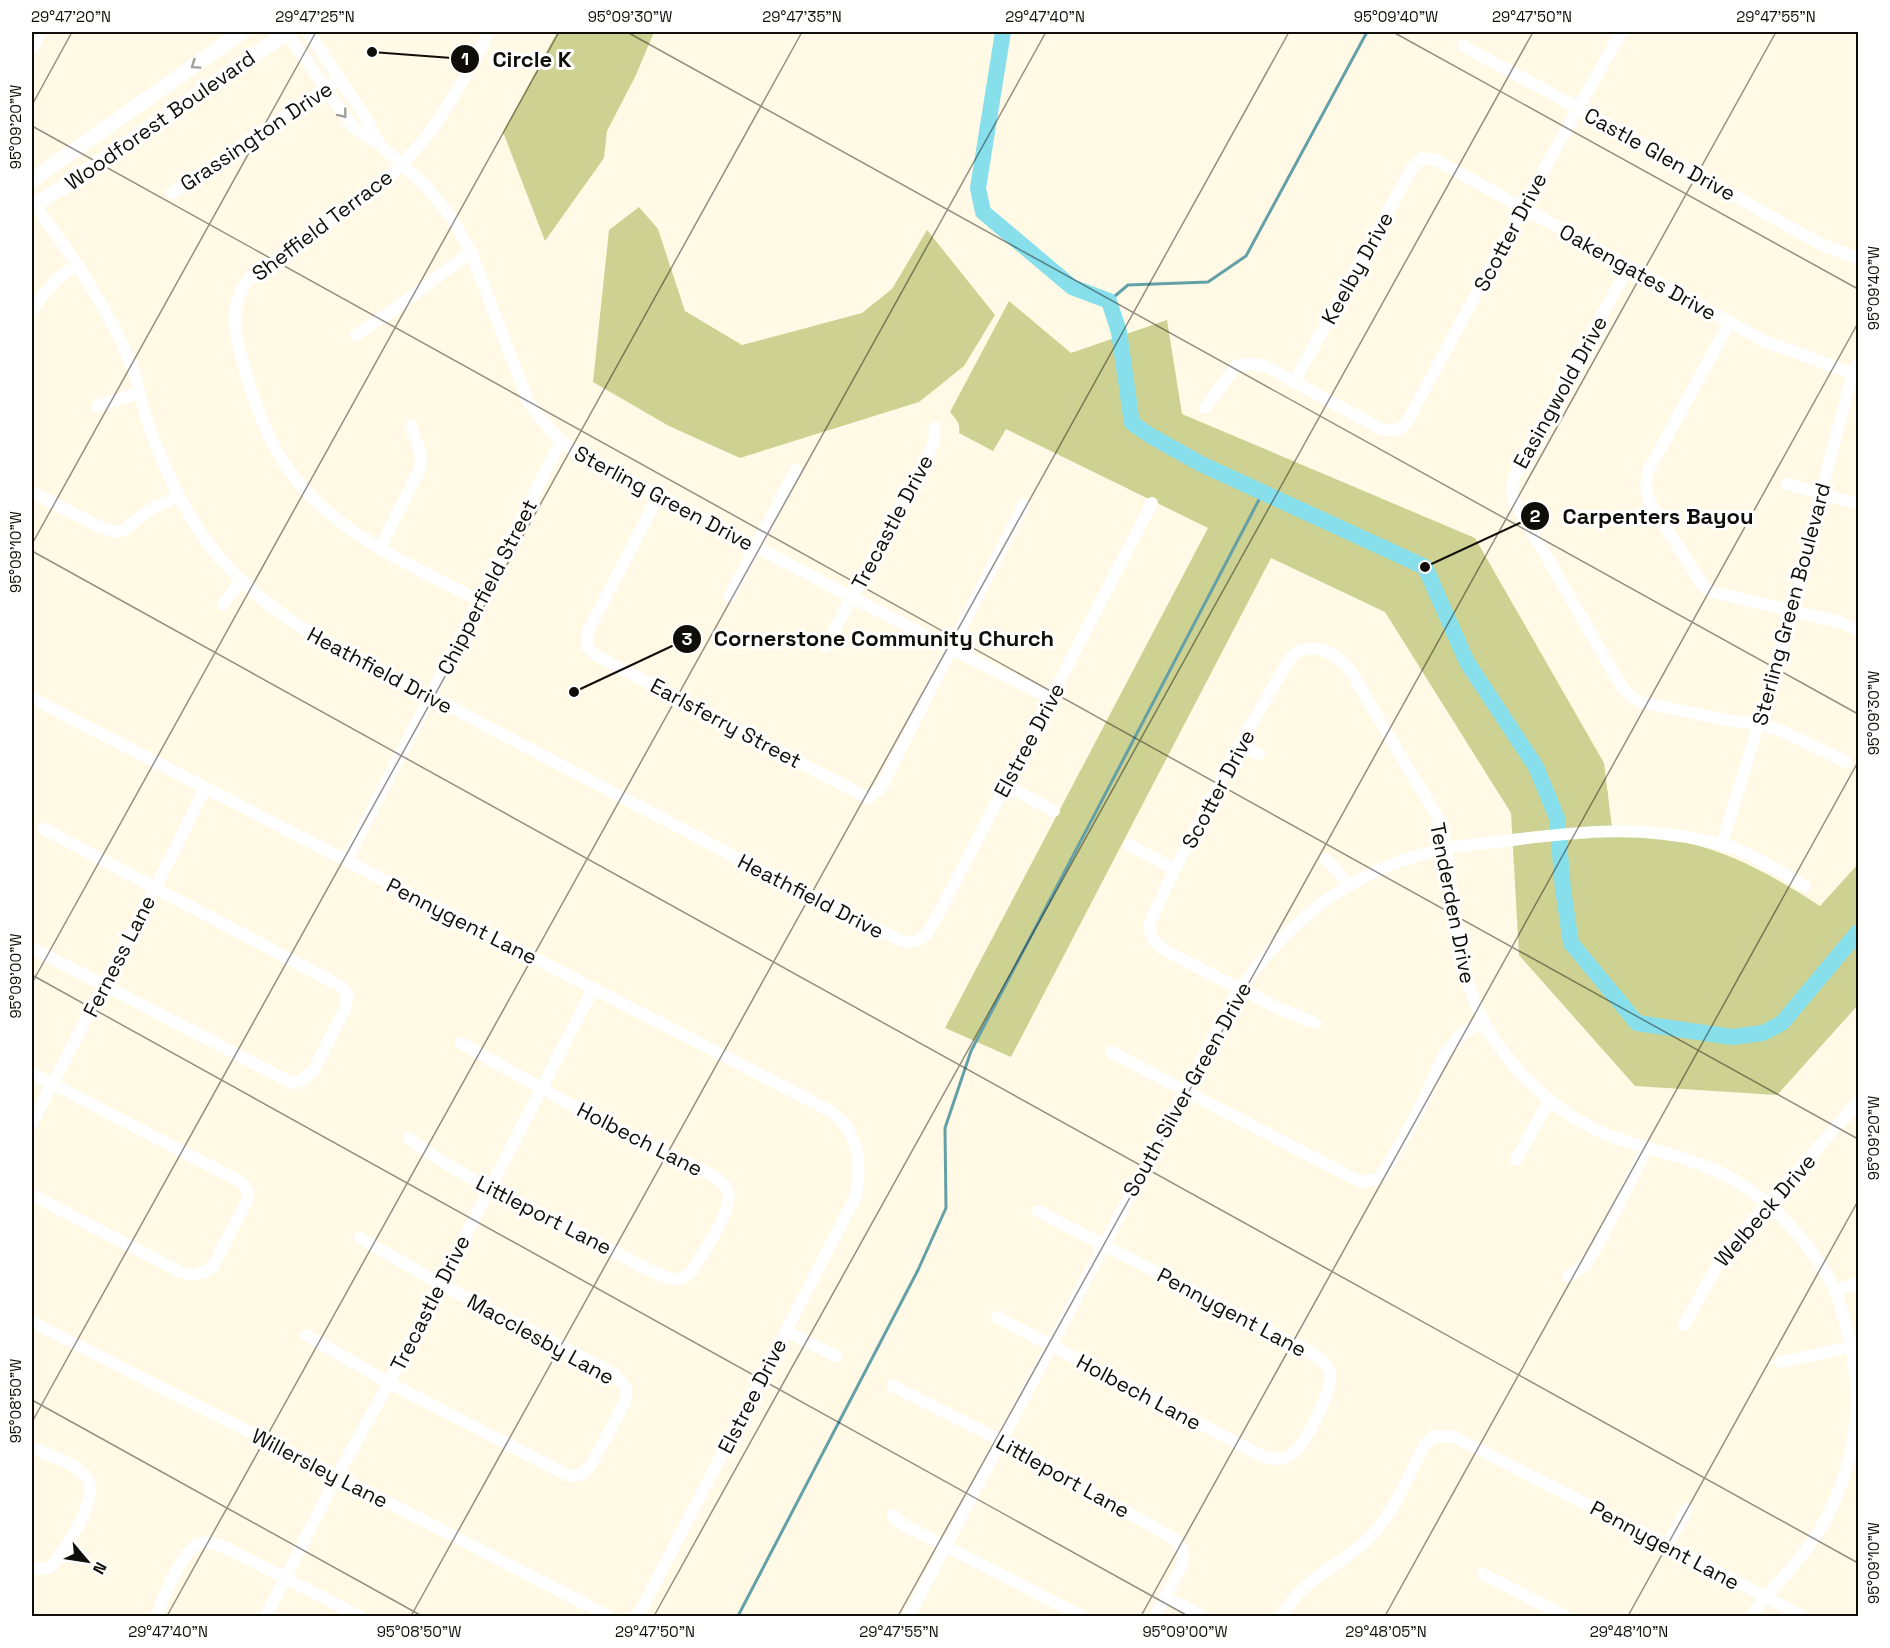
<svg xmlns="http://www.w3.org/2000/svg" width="1890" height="1648" viewBox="0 0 1890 1648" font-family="'Space Grotesk',sans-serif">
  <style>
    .green { fill: #cdd292 }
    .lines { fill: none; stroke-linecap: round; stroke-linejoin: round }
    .stream { stroke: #64a0a8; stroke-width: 3 }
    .river { stroke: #88dfec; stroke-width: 16 }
    .minor { stroke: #fff; stroke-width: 12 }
    .major { stroke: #fff; stroke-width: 15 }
    .oneway { stroke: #9f9f9c }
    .ticks { fill: none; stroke: #100e08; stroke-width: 1.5; stroke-opacity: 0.45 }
    .labels { text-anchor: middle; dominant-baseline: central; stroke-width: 6; stroke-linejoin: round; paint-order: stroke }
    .street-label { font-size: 21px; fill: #100e08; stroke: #fff }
    .leader { fill: none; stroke: #100e08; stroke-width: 2 }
    .callout-dot { fill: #100e08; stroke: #fff; stroke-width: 2 }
    .mark-label { font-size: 18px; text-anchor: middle; font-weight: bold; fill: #fff }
    .callout-label { font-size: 22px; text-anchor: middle; font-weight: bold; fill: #100e08; stroke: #fff; stroke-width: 6; stroke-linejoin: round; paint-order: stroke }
    .neatline { fill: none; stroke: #100e08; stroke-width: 2 }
    .ticks-label { font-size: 15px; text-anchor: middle; fill: #100e08 }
  </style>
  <rect width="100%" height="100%" fill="#fff9e6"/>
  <!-- green -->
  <g class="green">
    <polygon points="557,32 654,32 636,75 607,131 604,158 545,241 503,132"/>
    <polygon points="639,207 658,229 685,311 742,345 862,313 892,289 927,230 995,315 964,366 919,402 740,458 669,426 593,382 609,230"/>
    <path d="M 1009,301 L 1071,353 L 1167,320 L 1182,414 L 1475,538 L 1604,763 L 1613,836 C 1637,837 1663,837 1687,843 C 1736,854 1778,879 1820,906 L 1858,864 L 1858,1005 L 1777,1095 L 1635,1086 L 1519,955 L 1511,813 L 1385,612 L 1271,558 L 1011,1057 L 945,1028 L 1208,528 L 1006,429 L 993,451 L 959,433 C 961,424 956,419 950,412 Z"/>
  </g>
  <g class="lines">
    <!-- stream -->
    <g class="stream">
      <polyline points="1109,301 1128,285 1208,282 1246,256 1367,32"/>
      <polyline points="738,1616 918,1270 946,1208 945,1128 971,1051 1263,492"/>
    </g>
    <!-- river -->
    <polyline class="river" points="1003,32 978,188 983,212 1072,287 1109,301 1119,332 1132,423 1151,436 1201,464 1425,567 1467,662 1536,767 1557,818 1563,889 1571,943 1637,1023 1732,1037 1763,1033 1782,1023 1858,932"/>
    <!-- minor -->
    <g class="minor">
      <path d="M 286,32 L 353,127 L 380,145 L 425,185 L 453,220 L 471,252 L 528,401 C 541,421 556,437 575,452 L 951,649 L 1051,698"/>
      <polyline points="308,32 366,118 379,144"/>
      <polyline points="1463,46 1578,108 1822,245 1858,258"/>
      <polyline points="32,49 41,32"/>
      <polyline points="172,193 339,79"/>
      <path d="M 32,201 C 70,253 106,304 131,363 C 138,381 141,402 147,420 C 181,519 224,583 316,636 L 754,867 L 902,941 C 926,945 929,929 940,911 L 1152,503"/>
      <path d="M 1629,266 L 1523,458 C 1517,471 1510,483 1513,499 L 1622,687 L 1633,698 L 1641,702 L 1726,720 L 1760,724 L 1784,732 L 1846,762"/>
      <path d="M 32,310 C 44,292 59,276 77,264"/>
      <polyline points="1730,322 1648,471 1646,487 1650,503 1704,587 1712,592 1840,622 1858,631"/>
      <polyline points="356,335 389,313 471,252"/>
      <polyline points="1294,382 1412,168 1422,158 1436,160 1764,341 1858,375"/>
      <polyline points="97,406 139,393"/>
      <polyline points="1205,408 1236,366 1250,364 1265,366 1383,430 1397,430 1406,424 1522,209 1621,32"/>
      <polyline points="1787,484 1858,504"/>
      <polyline points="32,492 100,527 116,532 124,530 149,510 178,496"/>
      <polyline points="659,495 587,633 587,646 595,655 868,798 879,790 883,784 1024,504"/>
      <polyline points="380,548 420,469 421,454 411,426"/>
      <polyline points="729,597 796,470"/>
      <path d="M 480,601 C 402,560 314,526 272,442 C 260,418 251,392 244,366 C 235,335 227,307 248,280 C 253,273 262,269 269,264 C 296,244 324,226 351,207 C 419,161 453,103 489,32"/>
      <polyline points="223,604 241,581"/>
      <polyline points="826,646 934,443 935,428"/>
      <path d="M 32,698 L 830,1111 C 859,1132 862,1162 856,1196 L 640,1612 L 635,1616"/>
      <polyline points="1239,746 1259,754"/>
      <polyline points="1005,785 1054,811"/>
      <polyline points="1722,844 1793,611 1821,493 1849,387 1858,364"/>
      <polyline points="1129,845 1175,869"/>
      <polyline points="1326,859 1350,885"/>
      <polyline points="346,861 561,441"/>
      <polyline points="32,948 292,1083 303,1080 313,1071 346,1007 347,994 342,987 44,829"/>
      <path d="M 1315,1023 L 1280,1009 L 1166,951 L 1154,941 L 1151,936 L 1150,922 L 1175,869 L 1239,746 L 1290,658 C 1311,638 1338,653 1352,673 C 1372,708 1393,742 1413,777 C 1423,793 1436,810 1442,829 C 1448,848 1449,869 1451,889 C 1458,946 1466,1005 1503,1052 C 1534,1092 1573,1124 1622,1140 C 1654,1151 1688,1157 1719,1172 C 1768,1195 1810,1241 1835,1290 C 1839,1298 1841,1309 1844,1318 C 1862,1379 1861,1441 1835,1500 C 1825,1523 1809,1547 1793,1566 C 1779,1583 1763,1598 1751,1616"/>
      <polyline points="1111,1052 1360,1182 1377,1179 1385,1170 1417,1114 1444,1055 1462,1034 1483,1021"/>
      <path d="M 32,1073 L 241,1182 L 247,1190 L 248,1199 L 212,1268 C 201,1274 195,1276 182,1273 L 32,1195"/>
      <polyline points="32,1123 173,853 205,788"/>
      <path d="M 409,1138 C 463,1180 528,1206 589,1238 C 608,1248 656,1277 675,1279 C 682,1280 686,1276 691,1272 C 701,1257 734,1208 728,1191 C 723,1176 687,1164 674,1157 C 602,1123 531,1083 461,1043"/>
      <polyline points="1516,1160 1549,1101"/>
      <polyline points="1568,1276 1584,1266 1598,1245 1647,1148"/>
      <polyline points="1835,1291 1858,1283"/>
      <path d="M 997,1317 L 1262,1456 C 1272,1459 1279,1461 1289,1456 C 1304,1449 1337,1384 1329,1369 C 1326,1362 1318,1358 1312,1353 L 1038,1211"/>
      <polyline points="32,1322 337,1476 608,1616"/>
      <polyline points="1684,1325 1725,1252 1858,1102"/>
      <polyline points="786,1331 836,1356"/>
      <polyline points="306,1335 389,1383 569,1476 580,1475 591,1465 626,1400 626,1388 613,1373 440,1284 360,1238"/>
      <polyline points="1780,1362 1851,1347"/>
      <polyline points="893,1386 1002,1441 1176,1540 1182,1549 1184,1561 1155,1616"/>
      <path d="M 32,1447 C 48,1456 73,1462 86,1476 C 103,1496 63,1552 50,1568 L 32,1569"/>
      <polyline points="893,1515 900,1523 1082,1616"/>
      <polyline points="1667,1545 1687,1509"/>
      <polyline points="1483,1574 1565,1616"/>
      <polyline points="1165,1597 1203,1616"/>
      <path d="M 157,1616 C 161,1601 183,1551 198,1544 C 208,1540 220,1545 229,1549 L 359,1616"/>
      <polyline points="266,1616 337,1476 389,1383 593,989"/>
      <path d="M 909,1616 L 1234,998 C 1283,924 1347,872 1435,851 C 1462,844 1492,843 1520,839 C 1586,831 1640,826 1706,841 C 1716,843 1726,845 1737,849 C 1761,859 1782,873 1805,886"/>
      <path d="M 1282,1616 C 1305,1575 1337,1569 1368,1539 C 1394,1514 1408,1476 1425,1444 L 1434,1436 L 1454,1437 L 1667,1545 L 1802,1616"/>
    </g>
    <!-- major -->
    <g class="major">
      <polyline points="32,180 242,32"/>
      <polyline points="32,206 62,188 288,32"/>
    </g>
  </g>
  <!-- one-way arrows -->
  <defs><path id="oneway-chevron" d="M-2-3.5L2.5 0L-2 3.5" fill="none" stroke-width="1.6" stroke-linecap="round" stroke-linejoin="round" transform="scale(1.5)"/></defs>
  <g class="oneway">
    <use href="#oneway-chevron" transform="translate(195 65) rotate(145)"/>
    <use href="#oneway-chevron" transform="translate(343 114) rotate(52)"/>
  </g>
  <!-- ticks -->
  <path class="ticks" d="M 627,32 L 1858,714M 1393,32 L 1858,289M 32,105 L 72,32M 32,126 L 1858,1139M 32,544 L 316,32M 32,551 L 1858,1563M 32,975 L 1188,1616M 32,983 L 559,32M 32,1400 L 422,1616M 32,1422 L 802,32M 167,1616 L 1046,32M 411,1616 L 1289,32M 654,1616 L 1533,32M 898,1616 L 1776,32M 1141,1616 L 1858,323M 1385,1616 L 1858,762M 1628,1616 L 1858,1201"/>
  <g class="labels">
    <!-- street labels -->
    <g class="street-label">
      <text transform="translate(160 120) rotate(-35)">Woodforest Boulevard</text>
      <text transform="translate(256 136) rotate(-34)">Grassington Drive</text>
      <text transform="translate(1660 154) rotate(29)">Castle Glen Drive</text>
      <text transform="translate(322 225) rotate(-37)">Sheffield Terrace</text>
      <text transform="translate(1510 232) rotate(-62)">Scotter Drive</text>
      <text transform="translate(1357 268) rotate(-61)">Keelby Drive</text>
      <text transform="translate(1638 272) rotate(29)">Oakengates Drive</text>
      <text transform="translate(1560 392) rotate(-61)">Easingwold Drive</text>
      <text transform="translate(664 498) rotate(28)">Sterling Green Drive</text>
      <text transform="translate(892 522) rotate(-62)">Trecastle Drive</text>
      <text transform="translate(487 587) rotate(-63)">Chipperfield Street</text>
      <text transform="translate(1791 604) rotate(-75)">Sterling Green Boulevard</text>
      <text transform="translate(380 670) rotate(28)">Heathfield Drive</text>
      <text transform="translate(726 723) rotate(28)">Earlsferry Street</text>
      <text transform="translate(1029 740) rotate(-62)">Elstree Drive</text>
      <text transform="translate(1218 789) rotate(-62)">Scotter Drive</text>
      <text transform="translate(811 896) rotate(27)">Heathfield Drive</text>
      <text transform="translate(1453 903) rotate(79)">Tenderden Drive</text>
      <text transform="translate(462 921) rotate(27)">Pennygent Lane</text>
      <text transform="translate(119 956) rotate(-63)">Ferness Lane</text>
      <text transform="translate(1187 1089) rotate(-61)">South Silver Green Drive</text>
      <text transform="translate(640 1139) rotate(27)">Holbech Lane</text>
      <text transform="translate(1765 1210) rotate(-49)">Welbeck Drive</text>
      <text transform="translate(544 1215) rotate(27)">Littleport Lane</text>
      <text transform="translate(430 1303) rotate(-63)">Trecastle Drive</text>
      <text transform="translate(1232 1312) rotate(28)">Pennygent Lane</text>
      <text transform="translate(541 1339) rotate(29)">Macclesby Lane</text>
      <text transform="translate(1139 1392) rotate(28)">Holbech Lane</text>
      <text transform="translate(752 1396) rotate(-63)">Elstree Drive</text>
      <text transform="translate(320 1468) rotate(27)">Willersley Lane</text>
      <text transform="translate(1063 1476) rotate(29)">Littleport Lane</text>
      <text transform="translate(1665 1545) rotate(28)">Pennygent Lane</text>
    </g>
  </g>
  <!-- callouts -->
  <path class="leader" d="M372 52L465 59M1425 567L1535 516M574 692L687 639"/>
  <g class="callout-dot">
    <circle cx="372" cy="52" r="6"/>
    <circle cx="1425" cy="567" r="6"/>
    <circle cx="574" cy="692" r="6"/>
    <circle cx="465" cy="59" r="15"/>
    <circle cx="1535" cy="516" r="15"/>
    <circle cx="687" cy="639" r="15"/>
  </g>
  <g class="mark-label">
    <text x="465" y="65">1</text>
    <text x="1535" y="522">2</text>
    <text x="687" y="645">3</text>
  </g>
  <g class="callout-label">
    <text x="532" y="67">Circle K</text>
    <text x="1658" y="524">Carpenters Bayou</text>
    <text x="884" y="646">Cornerstone Community Church</text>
  </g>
  <!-- border -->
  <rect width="1890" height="1648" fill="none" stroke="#ffffff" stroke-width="66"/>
  <!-- north arrow -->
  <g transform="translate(87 1561) rotate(119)" stroke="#ffffff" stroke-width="4.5" paint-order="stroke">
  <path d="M0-4.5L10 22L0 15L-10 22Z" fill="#100e08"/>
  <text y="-9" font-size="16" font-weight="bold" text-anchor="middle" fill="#100e08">N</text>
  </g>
  <rect x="33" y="33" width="1824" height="1582" class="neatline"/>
  <g class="ticks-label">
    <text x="71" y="22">29°47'20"N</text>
    <text x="315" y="22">29°47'25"N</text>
    <text x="630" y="22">95°09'30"W</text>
    <text x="802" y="22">29°47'35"N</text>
    <text x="1045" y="22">29°47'40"N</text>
    <text x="1396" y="22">95°09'40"W</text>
    <text x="1532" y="22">29°47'50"N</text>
    <text x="1776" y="22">29°47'55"N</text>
    <text transform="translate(16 127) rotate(-90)" y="5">95°09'20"W</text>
    <text transform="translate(1874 288) rotate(-90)" y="5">95°09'40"W</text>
    <text transform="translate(16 552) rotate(-90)" y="5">95°09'10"W</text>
    <text transform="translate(1874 713) rotate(-90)" y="5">95°09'30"W</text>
    <text transform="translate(16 976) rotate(-90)" y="5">95°09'00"W</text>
    <text transform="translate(1874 1138) rotate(-90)" y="5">95°09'20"W</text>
    <text transform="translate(16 1401) rotate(-90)" y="5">95°08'50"W</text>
    <text transform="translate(1874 1563) rotate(-90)" y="5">95°09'10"W</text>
    <text x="168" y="1637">29°47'40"N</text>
    <text x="419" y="1637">95°08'50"W</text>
    <text x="655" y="1637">29°47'50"N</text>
    <text x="899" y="1637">29°47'55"N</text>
    <text x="1185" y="1637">95°09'00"W</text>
    <text x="1386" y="1637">29°48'05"N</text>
    <text x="1629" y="1637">29°48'10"N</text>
  </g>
</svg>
